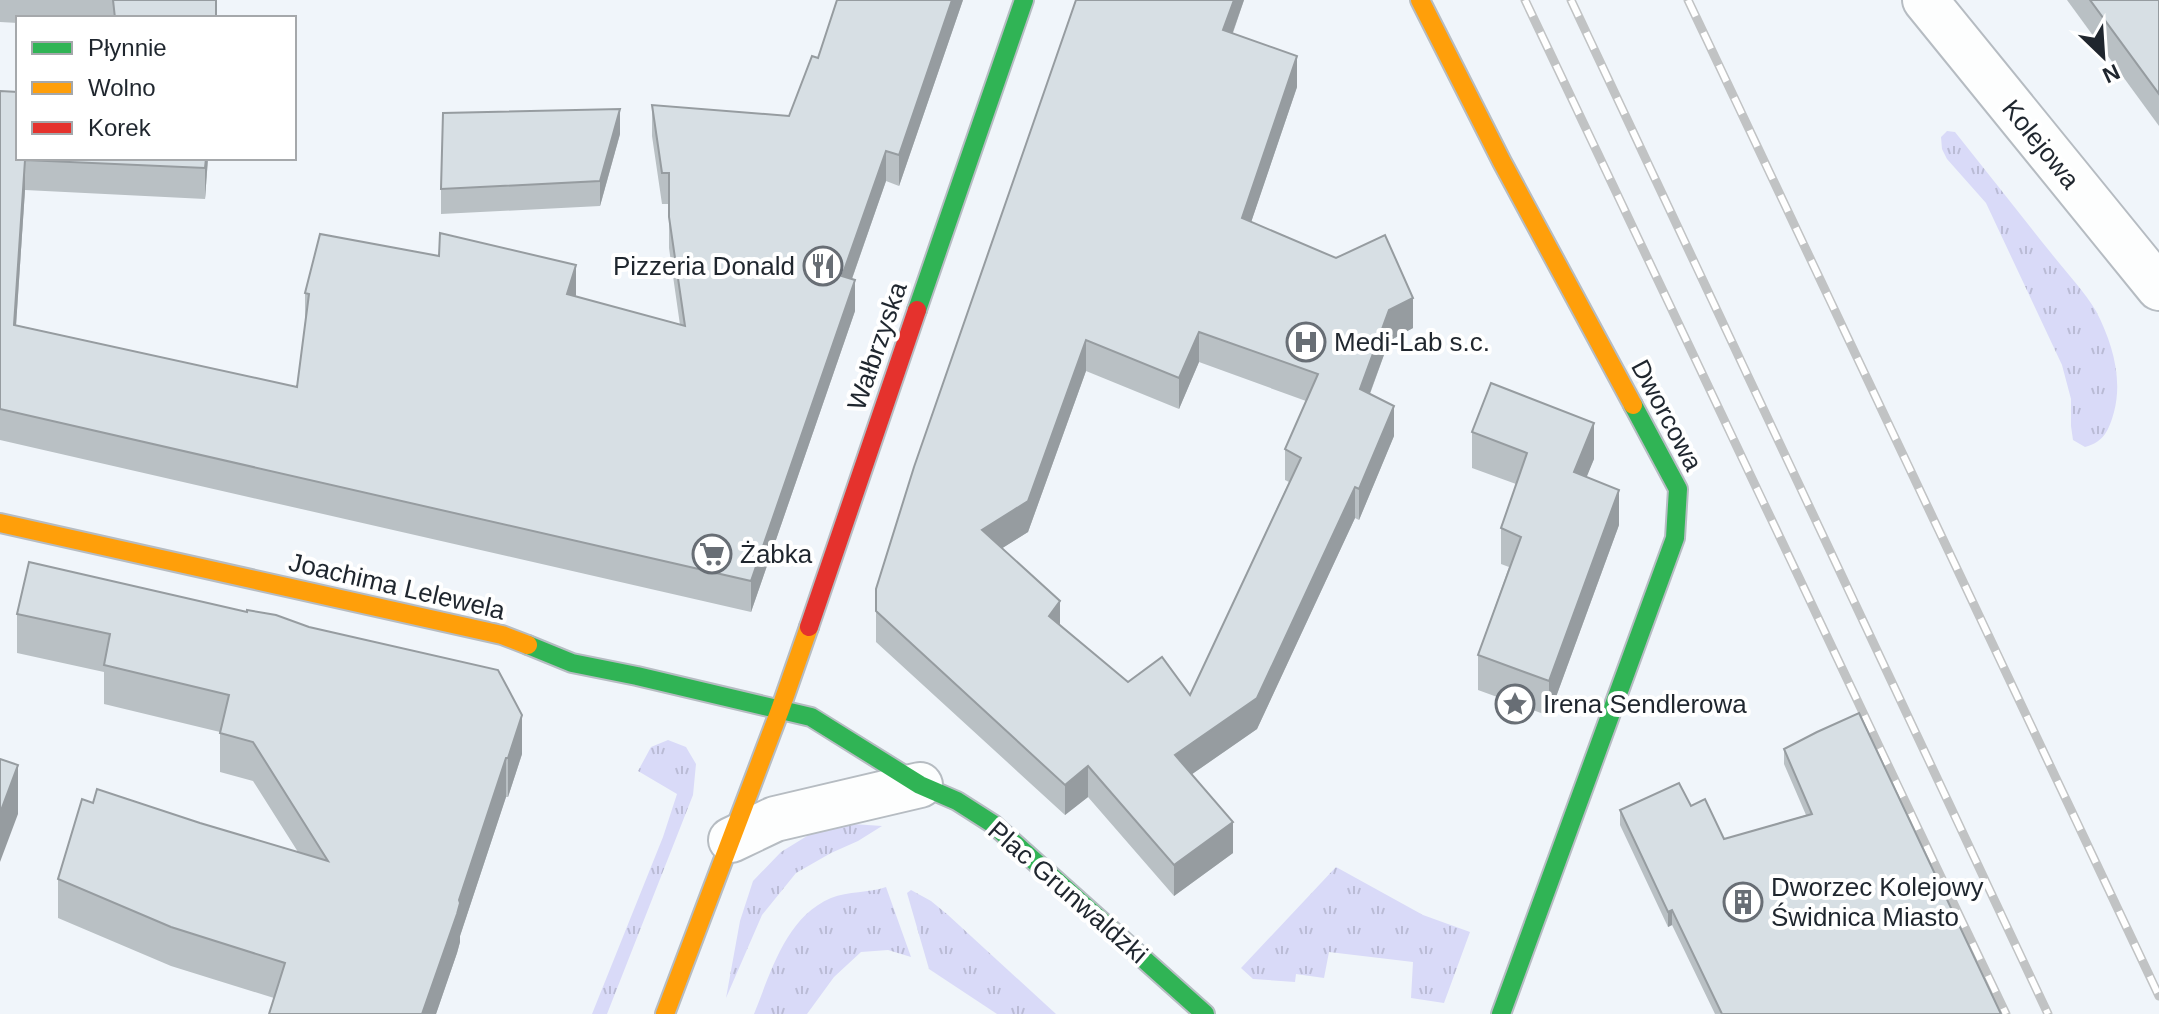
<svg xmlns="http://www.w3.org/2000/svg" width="2159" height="1014" viewBox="0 0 2159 1014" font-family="Arial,sans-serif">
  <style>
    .grass { fill: url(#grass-tufts) }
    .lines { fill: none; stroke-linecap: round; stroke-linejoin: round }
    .street-casing { stroke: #b6bcc2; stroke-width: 48 }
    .fast-casing { stroke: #b6bcc2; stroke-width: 22 }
    .slow-casing { stroke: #b6bcc2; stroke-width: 22 }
    .jam-casing { stroke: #b6bcc2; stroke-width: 22 }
    .street { stroke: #fdfefe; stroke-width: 44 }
    .fast { stroke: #30b455; stroke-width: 18 }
    .slow { stroke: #ff9f0a; stroke-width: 18 }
    .jam { stroke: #e5322d; stroke-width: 18 }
    .rail-casing { stroke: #c1c3c4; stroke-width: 9 }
    .rail { stroke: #fff; stroke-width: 6; stroke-dasharray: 18; stroke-linecap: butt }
    .wall { fill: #b9c0c4; fill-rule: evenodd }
    .shaded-wall { fill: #969ca0 }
    .building { fill: #d7dfe4; stroke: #969ca0; stroke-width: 2; fill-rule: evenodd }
    .labels { text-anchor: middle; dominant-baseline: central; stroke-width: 8; stroke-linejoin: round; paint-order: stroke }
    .street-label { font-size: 26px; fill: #1f262e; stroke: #fff }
    .poi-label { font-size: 26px; fill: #1f262e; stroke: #fff; text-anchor: start }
  </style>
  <defs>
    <pattern id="grass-tufts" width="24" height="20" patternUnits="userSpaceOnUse" patternTransform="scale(2)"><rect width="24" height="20" fill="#d9daf8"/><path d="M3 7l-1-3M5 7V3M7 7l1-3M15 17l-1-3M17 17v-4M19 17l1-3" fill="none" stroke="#babbd5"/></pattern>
  </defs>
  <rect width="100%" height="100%" fill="#f0f5fa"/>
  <!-- grass -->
  <g class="grass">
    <path d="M 1947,131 L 1955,132 C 1987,172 2019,213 2051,253 C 2065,271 2085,292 2096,311 C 2112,342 2123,378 2114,412 C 2109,430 2104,442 2085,447 L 2073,440 L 2071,426 L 2071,399 L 2062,365 L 1986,203 L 1947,159 L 1942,149 L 1941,137 Z"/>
    <polygon points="668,740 686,747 696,764 693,795 607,1014 592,1014 663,837 677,794 638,771 651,747"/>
    <polygon points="853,824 882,826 858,841 831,853 796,873 762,915 726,998 740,921 753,881 781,852 820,828"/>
    <polygon points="1336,867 1423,915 1470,932 1444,1003 1411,998 1413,962 1329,952 1324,978 1296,974 1295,982 1253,979 1241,968"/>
    <path d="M 886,887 L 911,957 L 888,950 L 861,952 L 834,977 L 807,1014 L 754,1014 C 771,972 786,917 831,898 C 848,891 869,893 886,887 Z"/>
    <polygon points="911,890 931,901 948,915 1056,1014 997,1014 929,969 907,893"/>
  </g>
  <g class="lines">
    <defs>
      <g id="street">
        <polyline points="1925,0 2159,288"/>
        <polyline points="731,840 775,819 920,785"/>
      </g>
      <g id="fast">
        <polyline points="917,310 1024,0"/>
        <polyline points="528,645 572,663 637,676 811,717 920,785 957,801 993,824 1205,1014"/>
        <polyline points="1501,1014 1675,538 1678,489 1633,405"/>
      </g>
      <g id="slow">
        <polyline points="1420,0 1502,162 1633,405"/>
        <polyline points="0,523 502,635 528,645"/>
        <polyline points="665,1014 780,710 809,627"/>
      </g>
      <polyline id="jam" points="809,627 917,310"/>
    </defs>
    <!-- street casing -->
    <use href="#street" class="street-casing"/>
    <!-- fast casing -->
    <use href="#fast" class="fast-casing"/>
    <!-- slow casing -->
    <use href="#slow" class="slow-casing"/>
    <!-- jam casing -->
    <use href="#jam" class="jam-casing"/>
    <!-- street -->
    <use href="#street" class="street"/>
    <!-- fast -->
    <use href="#fast" class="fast"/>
    <!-- slow -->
    <use href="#slow" class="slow"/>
    <!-- jam -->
    <use href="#jam" class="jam"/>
    <defs>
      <g id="rail">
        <polyline points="1525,0 2006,1014"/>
        <polyline points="1571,0 2048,1014"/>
        <polyline points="1688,0 2159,996"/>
      </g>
    </defs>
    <!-- rail casing -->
    <use href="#rail" class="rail-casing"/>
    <!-- rail -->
    <use href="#rail" class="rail"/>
  </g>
  <!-- wall -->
  <g class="wall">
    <polygon points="0,0 217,0 217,18 18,18 18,23 0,22"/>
    <polygon points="963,0 899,186 886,181 852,279 855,311 751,612 0,440 0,91 18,158 208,158 205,199 25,190 16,325 297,387 305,322 305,293 575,296 680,325 669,248 669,204 662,204 652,136 652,105 789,116 818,58"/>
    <path d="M 1076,0 L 1244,0 L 1233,33 L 1297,87 L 1251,222 L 1413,328 L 1389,341 L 1370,394 L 1394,436 L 1359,520 L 1355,518 L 1257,729 L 1192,774 L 1233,853 L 1174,896 L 1088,797 L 1065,815 L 876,642 L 876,589 ZM 1199,362 L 1306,401 L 1285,449 L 1285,480 L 1289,482 L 1190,695 L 1128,682 L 1060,625 L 1002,548 L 1028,532 L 1086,371 L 1179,409 Z"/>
    <polygon points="2067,0 2159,0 2159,126"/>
    <polygon points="620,134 600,206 441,214 441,189"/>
    <polygon points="1472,432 1594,459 1586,477 1619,525 1549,716 1478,690 1478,655 1509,567 1501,564 1501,528 1516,484 1472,468"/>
    <polygon points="29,562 522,754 508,797 506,797 460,936 460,942 457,953 436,1014 269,1014 274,998 171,966 58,918 58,879 93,803 200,823 298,852 253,781 220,772 220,732 104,704 104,672 17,653 17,614"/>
    <polygon points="1784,749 2001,1014 1715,1014 1672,925 1668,927 1620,825 1620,810 1691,806 1724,839 1806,815 1784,764"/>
  </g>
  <!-- shaded-wall -->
  <g class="shaded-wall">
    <polygon points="952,0 963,0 899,186 899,155"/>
    <polygon points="1234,0 1244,0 1223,60 1223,30"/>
    <polygon points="1297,56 1297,87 1242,249 1242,218"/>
    <polygon points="620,109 620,134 600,206 600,181"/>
    <polygon points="886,151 886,181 842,307 842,276"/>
    <polygon points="206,158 208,158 205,199 205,168"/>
    <polygon points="25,160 25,190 14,356 14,325"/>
    <polygon points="576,265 576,296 567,294"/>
    <polygon points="855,280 855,311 751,612 751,581"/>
    <polygon points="1413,298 1413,328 1389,341 1360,420 1360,389 1389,310"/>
    <polygon points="1199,332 1199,362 1179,409 1179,378"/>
    <polygon points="1086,340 1086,371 1028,532 982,561 982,530"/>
    <polygon points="1394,406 1394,436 1359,520 1359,489"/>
    <polygon points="1594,423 1594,459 1574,508 1574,472"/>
    <polygon points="1355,487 1355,518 1257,729 1175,786 1175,755"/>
    <polygon points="1619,490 1619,525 1549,716 1549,681"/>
    <polygon points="1060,601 1060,632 1049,616"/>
    <polygon points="522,715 522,754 508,797 508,758"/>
    <polygon points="506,758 506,797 460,936 460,942 457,953 436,1014 422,1014"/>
    <polygon points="18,765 18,814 0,862 0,813"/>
    <polygon points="1088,766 1088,797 1065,815 1065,785"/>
    <polygon points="1233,822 1233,853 1174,896 1174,865"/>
    <polygon points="1672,910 1672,925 1668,927 1668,912"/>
  </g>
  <!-- building -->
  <g class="building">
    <polygon points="113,0 216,0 216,18 115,18"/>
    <polygon points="837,0 952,0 899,155 886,151 842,276 855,280 751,581 0,409 0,91 18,92 18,158 206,158 205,168 25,160 14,325 297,387 309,294 305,293 320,234 439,256 440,233 576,265 567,294 685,326 669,217 669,173 662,173 652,105 789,116 812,56 818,58"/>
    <path d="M 1076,0 L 1234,0 L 1223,30 L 1297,56 L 1242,218 L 1336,258 L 1385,235 L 1413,298 L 1389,310 L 1360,389 L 1394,406 L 1359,489 L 1355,487 L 1257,698 L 1175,755 L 1233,822 L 1174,865 L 1088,766 L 1065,785 L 876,611 L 876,589 L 914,467 ZM 1199,332 L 1318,374 L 1285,449 L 1301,458 L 1190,695 L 1162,657 L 1128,682 L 1049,616 L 1060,601 L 982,530 L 1028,501 L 1086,340 L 1179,378 Z"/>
    <polygon points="2090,0 2159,0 2159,94"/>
    <polygon points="620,109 600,181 441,189 443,113"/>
    <polygon points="1491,383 1594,423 1574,472 1619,490 1549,681 1478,655 1521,537 1501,528 1527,453 1472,432"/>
    <polygon points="29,562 247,612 247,610 276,615 309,627 498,670 522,715 508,758 506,758 459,900 460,903 457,914 422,1014 269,1014 285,963 171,927 58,879 82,799 93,803 97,789 200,823 328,861 253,742 220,733 229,695 104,665 110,634 17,614"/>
    <polygon points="1859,713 2001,1014 1722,1014 1672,910 1668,912 1620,810 1679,783 1691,806 1705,799 1724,839 1812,814 1784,749 1817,732"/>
    <polygon points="0,759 18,765 0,813"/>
  </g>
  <!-- icons -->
  <defs>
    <symbol id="restaurant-ring" viewBox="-11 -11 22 22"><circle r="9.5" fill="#fff" stroke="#686e75" stroke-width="1.5"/><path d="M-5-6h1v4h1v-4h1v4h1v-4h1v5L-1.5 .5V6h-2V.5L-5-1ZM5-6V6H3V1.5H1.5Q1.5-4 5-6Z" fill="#686e75"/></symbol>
    <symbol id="hospital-ring" viewBox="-11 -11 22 22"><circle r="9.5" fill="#fff" stroke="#686e75" stroke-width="1.5"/><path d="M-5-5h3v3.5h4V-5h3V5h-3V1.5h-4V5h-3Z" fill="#686e75"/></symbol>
    <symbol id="supermarket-ring" viewBox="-11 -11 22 22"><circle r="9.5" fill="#fff" stroke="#686e75" stroke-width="1.5"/><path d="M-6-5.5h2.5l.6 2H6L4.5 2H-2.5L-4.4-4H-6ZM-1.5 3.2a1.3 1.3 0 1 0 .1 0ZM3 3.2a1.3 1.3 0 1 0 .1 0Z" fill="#686e75"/></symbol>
    <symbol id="sight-ring" viewBox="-11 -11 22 22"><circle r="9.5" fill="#fff" stroke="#686e75" stroke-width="1.5"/><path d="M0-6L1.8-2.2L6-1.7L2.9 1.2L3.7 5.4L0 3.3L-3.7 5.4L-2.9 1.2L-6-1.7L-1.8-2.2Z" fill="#686e75"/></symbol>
    <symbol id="building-ring" viewBox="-11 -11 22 22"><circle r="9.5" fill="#fff" stroke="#686e75" stroke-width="1.5"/><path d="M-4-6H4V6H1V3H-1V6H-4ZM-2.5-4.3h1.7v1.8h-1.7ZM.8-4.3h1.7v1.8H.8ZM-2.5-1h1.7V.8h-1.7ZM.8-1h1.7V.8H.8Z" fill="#686e75"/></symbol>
  </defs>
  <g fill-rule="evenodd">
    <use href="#restaurant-ring" x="801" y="244" width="44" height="44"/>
    <use href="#hospital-ring" x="1284" y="320" width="44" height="44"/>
    <use href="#supermarket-ring" x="690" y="532" width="44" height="44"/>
    <use href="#sight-ring" x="1493" y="682" width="44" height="44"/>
    <use href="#building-ring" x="1721" y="880" width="44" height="44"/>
  </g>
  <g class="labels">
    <!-- street labels -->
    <g class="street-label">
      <text transform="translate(2041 144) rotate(51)">Kolejowa</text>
      <text transform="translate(877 346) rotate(-71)">Wałbrzyska</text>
      <text transform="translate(1667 415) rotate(62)">Dworcowa</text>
      <text transform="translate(397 586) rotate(13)">Joachima Lelewela</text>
      <text transform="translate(1068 892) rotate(41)">Plac Grunwaldzki</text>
    </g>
    <!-- poi labels -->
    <g class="poi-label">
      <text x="795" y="266" text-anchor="end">Pizzeria Donald</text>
      <text x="1334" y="342">Medi-Lab s.c.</text>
      <text x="740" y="554">Żabka</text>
      <text x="1543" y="704">Irena Sendlerowa</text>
      <text x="1771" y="887">Dworzec Kolejowy<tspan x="1771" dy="30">Świdnica Miasto</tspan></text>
    </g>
  </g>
  <!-- legend -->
  <rect x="16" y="16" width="280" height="144" fill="#ffffff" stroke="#a5a8ab" stroke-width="2"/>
  <rect x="32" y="42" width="40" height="12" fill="#30b455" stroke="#a5a8ab" stroke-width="2"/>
  <text x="88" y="56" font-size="24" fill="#1f262e">Płynnie</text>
  <rect x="32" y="82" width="40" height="12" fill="#ff9f0a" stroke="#a5a8ab" stroke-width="2"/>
  <text x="88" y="96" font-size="24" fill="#1f262e">Wolno</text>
  <rect x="32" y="122" width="40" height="12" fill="#e5322d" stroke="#a5a8ab" stroke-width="2"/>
  <text x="88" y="136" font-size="24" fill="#1f262e">Korek</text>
  <!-- north arrow -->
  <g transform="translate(2103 56) rotate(155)" stroke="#ffffff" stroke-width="6" paint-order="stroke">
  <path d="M0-6L14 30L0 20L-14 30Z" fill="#1f262e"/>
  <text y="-12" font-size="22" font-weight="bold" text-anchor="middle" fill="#1f262e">N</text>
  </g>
</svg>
